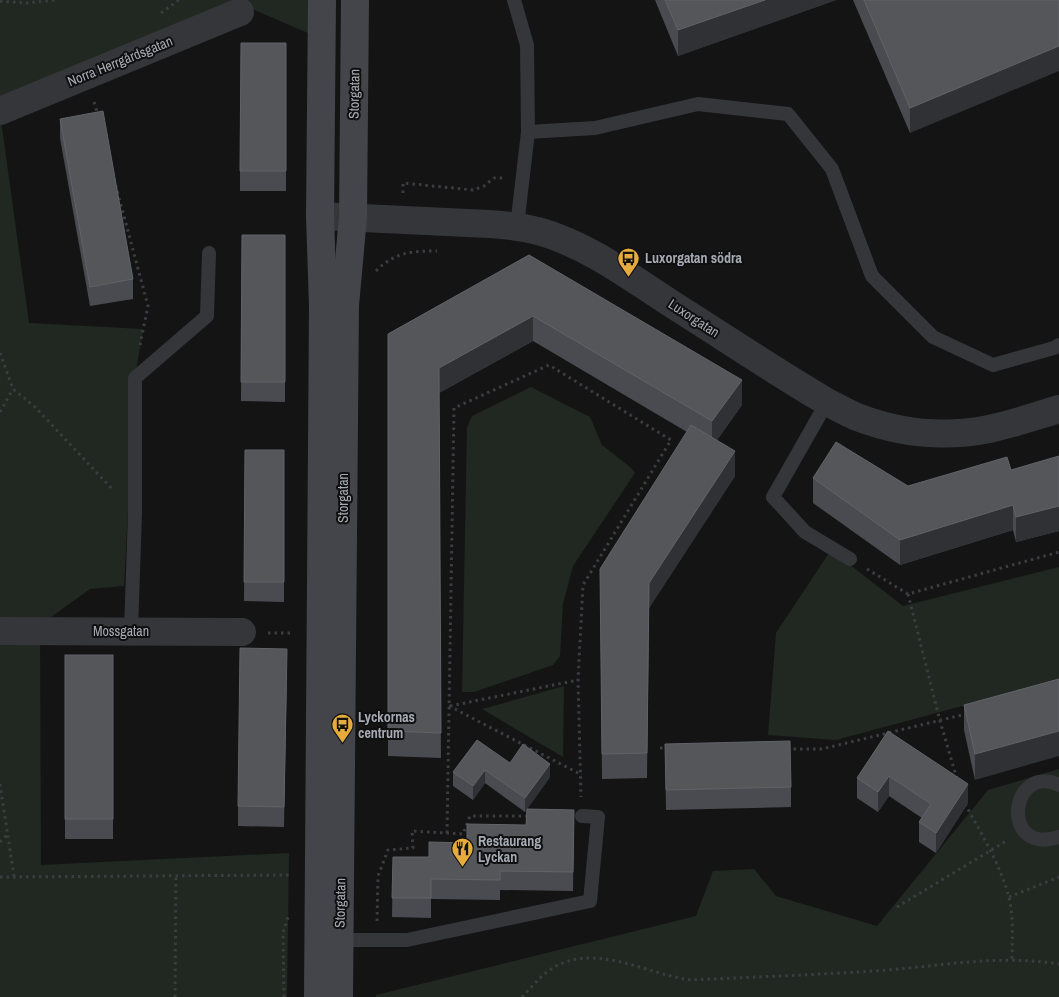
<svg xmlns="http://www.w3.org/2000/svg" width="1059" height="997" viewBox="0 0 1059 997" font-family="'Archivo Narrow',sans-serif">
  <style>
    .green { fill: #202821 }
    .lines { fill: none; stroke-linecap: round; stroke-linejoin: round }
    .path { stroke: #3b3d41; stroke-width: 3; stroke-dasharray: 2.5 4; stroke-linecap: butt }
    .service { stroke: #35363a; stroke-width: 14 }
    .minor { stroke: #35363a; stroke-width: 28 }
    .secondary { stroke: #43454a; stroke-width: 28 }
    .wall { fill: #4a4b50 }
    .shaded-wall { fill: #303134 }
    .building { fill: #54565a; stroke: #616368 }
    .labels { text-anchor: middle; dominant-baseline: central; stroke-width: 4; stroke-linejoin: round; paint-order: stroke }
    .street-label { font-size: 14px; fill: #a6abb4; stroke: #0f0f10 }
    .poi-label { font-size: 14px; font-weight: bold; fill: #a6abb4; stroke: #0f0f10; text-anchor: start }
  </style>
  <rect width="100%" height="100%" fill="#141415"/>
  <!-- green -->
  <g class="green">
    <polygon points="0,0 310,0 310,34 236,2 0,113 29,323 143,329 135,378 124,586 90,589 40,625 41,865 289,853 287,997 0,997"/>
    <polygon points="531,387 590,417 602,445 630,467 635,473 573,566 563,604 560,656 553,665 474,692 462,692 467,427 472,416"/>
    <polygon points="831,550 903,606 1059,567 1059,680 836,740 768,735 776,633"/>
    <polygon points="564,686 563,757 482,709"/>
    <polygon points="1059,769 1059,997 376,997 376,995 696,916 713,871 754,869 776,896 877,926 988,790"/>
  </g>
  <g class="lines">
    <!-- path -->
    <g class="path">
      <polyline points="0,1 26,3 55,0"/>
      <polyline points="161,13 179,0"/>
      <polyline points="94,102 98,115"/>
      <polyline points="114,179 148,306 140,345"/>
      <polyline points="403,193 403,183 473,190 484,186 494,178 503,178"/>
      <path d="M 376,271 C 395,252 411,251 437,251"/>
      <polyline points="0,353 13,389 34,406 114,491"/>
      <polyline points="0,412 13,389"/>
      <polyline points="867,569 908,594 1059,552"/>
      <polyline points="908,594 940,721 957,779"/>
      <polyline points="268,633 294,633"/>
      <polyline points="449,706 582,775"/>
      <polyline points="450,706 578,680"/>
      <polyline points="660,748 668,748"/>
      <polyline points="787,749 822,749 966,714"/>
      <polyline points="0,784 14,876"/>
      <path d="M 965,804 C 980,831 1002,868 1009,898 C 1014,918 1012,939 1012,960"/>
      <polyline points="447,833 454,408 549,365 671,440 583,585 578,680 581,797"/>
      <polyline points="0,842 7,835"/>
      <polyline points="0,877 292,875"/>
      <polyline points="1009,897 1059,877"/>
      <polyline points="897,907 1008,840"/>
      <polyline points="377,921 378,876 388,850 413,848 412,831 463,834 470,816 530,816"/>
      <polyline points="175,997 176,876"/>
      <polyline points="284,997 283,933 289,914"/>
      <path d="M 522,997 C 530,989 538,979 547,972 C 590,939 645,974 691,980 C 752,977 813,975 874,971 C 937,967 994,954 1059,964"/>
    </g>
    <!-- service -->
    <g class="service">
      <polyline points="514,0 527,45 528,132 517,226"/>
      <polyline points="528,132 595,128 698,104 788,114 832,169 872,276 933,337 993,365 1054,348 1059,345"/>
      <polyline points="827,402 773,497 805,532 850,559"/>
      <polyline points="131,631 135,513 135,378 207,316 209,253"/>
      <path d="M 1059,785 C 1010,762 999,856 1059,837"/>
      <polyline points="334,940 407,940 590,901 598,817 582,816"/>
    </g>
    <!-- minor -->
    <g class="minor">
      <polyline points="0,111 240,12"/>
      <path d="M 320,216 L 489,224 C 506,225 522,227 538,231 C 589,245 634,280 678,308 C 727,339 776,372 827,402 C 837,407 847,413 857,417 C 899,433 945,438 989,429 C 1013,424 1036,416 1059,409"/>
      <polyline points="0,631 242,632"/>
    </g>
    <!-- secondary -->
    <g class="secondary">
      <polyline points="318,997 323,306 320,216 322,0"/>
      <polyline points="339,997 345,305 353,217 355,0"/>
    </g>
  </g>
  <!-- wall -->
  <g class="wall">
    <polygon points="655,0 836,0 678,56"/>
    <polygon points="853,0 1059,0 910,133"/>
    <polygon points="286,43 286,191 240,191 240,171"/>
    <polygon points="60,119 133,279 133,299 90,306 60,138"/>
    <polygon points="242,235 285,235 285,402 241,401"/>
    <polygon points="529,255 742,405 717,440 735,476 649,608 647,778 602,779 600,569 687,432 533,341 439,393 441,758 388,756 388,334"/>
    <polygon points="245,450 284,450 284,602 244,601"/>
    <polygon points="1059,456 1059,531 1016,542 1013,530 900,565 813,503 813,478 908,486 1011,470"/>
    <rect x="65" y="655" width="48" height="184"/>
    <polygon points="287,668 284,827 238,826 238,806"/>
    <polygon points="1059,679 975,780 964,730 964,705"/>
    <polygon points="888,731 968,803 936,853 919,842 919,822 922,818 889,796 878,812 857,798 857,778"/>
    <polygon points="665,744 791,787 791,807 666,810"/>
    <polygon points="510,763 550,777 527,809 574,810 573,891 500,890 500,900 431,899 431,918 392,917 393,857 429,857 467,843 526,825 527,810 525,812 485,783 473,800 453,786 453,772"/>
  </g>
  <!-- shaded-wall -->
  <g class="shaded-wall">
    <polygon points="765,0 836,0 678,56 678,30"/>
    <polygon points="1059,46 1059,71 910,133 910,108"/>
    <polygon points="533,316 533,341 439,393 439,368"/>
    <polygon points="742,380 742,405 712,447 712,421"/>
    <polygon points="735,451 735,476 649,608 647,778 649,583"/>
    <polygon points="1013,505 1013,530 900,565 900,540"/>
    <polygon points="1059,506 1059,531 1016,542 1016,517"/>
    <polygon points="1059,731 1059,756 975,780 975,754"/>
    <polygon points="550,764 550,777 525,812 525,798"/>
    <polygon points="485,770 485,783 473,800 473,786"/>
    <polygon points="889,776 889,796 878,812 878,792"/>
    <polygon points="968,784 968,803 936,853 936,833"/>
  </g>
  <!-- building -->
  <g class="building">
    <polygon points="665,0 765,0 678,30"/>
    <polygon points="864,0 1059,0 1059,46 910,108"/>
    <polygon points="241,43 286,43 286,171 240,171"/>
    <polygon points="103,111 133,279 90,287 60,119"/>
    <polygon points="242,235 285,235 285,382 241,382"/>
    <polygon points="529,255 742,380 712,421 533,316 439,368 441,733 388,731 388,334"/>
    <polygon points="691,425 735,451 649,583 647,753 602,754 600,569"/>
    <polygon points="836,442 908,486 1007,457 1011,470 1059,456 1059,506 1016,517 1013,505 900,540 813,478"/>
    <polygon points="245,450 284,450 284,582 244,582"/>
    <polygon points="240,648 287,649 284,807 238,806"/>
    <rect x="65" y="655" width="48" height="164"/>
    <polygon points="1059,679 1059,731 975,754 964,705"/>
    <polygon points="888,731 968,784 936,833 919,822 931,804 889,776 878,792 857,778"/>
    <polygon points="477,740 510,763 523,744 550,764 525,798 485,770 473,786 453,772"/>
    <polygon points="790,741 791,787 666,790 665,744"/>
    <polygon points="527,809 574,810 573,872 500,871 500,880 431,879 431,898 392,898 393,857 429,857 429,842 467,843 467,824 526,825"/>
  </g>
  <!-- icons -->
  <defs>
    <symbol id="bus-pin" viewBox="-11 -11 22 30"><path d="M0 17L-7.5 6A9.5 9.5 0 1 1 7.5 6Z" fill="#e5ab3c" stroke="#0f0f10"/><path d="M-5-6H5V4H4V6H2V4H-2V6H-4V4H-5ZM-3.5-4V0h7V-4ZM-3.5 1.2v1.5H-2V1.2ZM2 1.2v1.5H3.5V1.2Z" fill="#111"/></symbol>
    <symbol id="restaurant-pin" viewBox="-11 -11 22 30"><path d="M0 17L-7.5 6A9.5 9.5 0 1 1 7.5 6Z" fill="#e5ab3c" stroke="#0f0f10"/><path d="M-5-6h1v4h1v-4h1v4h1v-4h1v5L-1.5 .5V6h-2V.5L-5-1ZM5-6V6H3V1.5H1.5Q1.5-4 5-6Z" fill="#111"/></symbol>
  </defs>
  <g fill-rule="evenodd">
    <use href="#bus-pin" x="616" y="246" width="25" height="34"/>
    <use href="#bus-pin" x="330" y="712" width="25" height="34"/>
    <use href="#restaurant-pin" x="450" y="836" width="25" height="34"/>
  </g>
  <g class="labels">
    <!-- street labels -->
    <g class="street-label">
      <text transform="translate(120 61) rotate(-22)">Norra Herrgårdsgatan</text>
      <text transform="translate(354 94) rotate(-89)">Storgatan</text>
      <text transform="translate(694 318) rotate(33)">Luxorgatan</text>
      <text transform="translate(343 498) rotate(-90)">Storgatan</text>
      <text x="121" y="631">Mossgatan</text>
      <text transform="translate(340 903) rotate(-89)">Storgatan</text>
    </g>
    <!-- poi labels -->
    <g class="poi-label">
      <text x="645" y="258">Luxorgatan södra</text>
      <text x="358" y="717">Lyckornas<tspan x="358" dy="16">centrum</tspan></text>
      <text x="478" y="841">Restaurang<tspan x="478" dy="16">Lyckan</tspan></text>
    </g>
  </g>
</svg>
